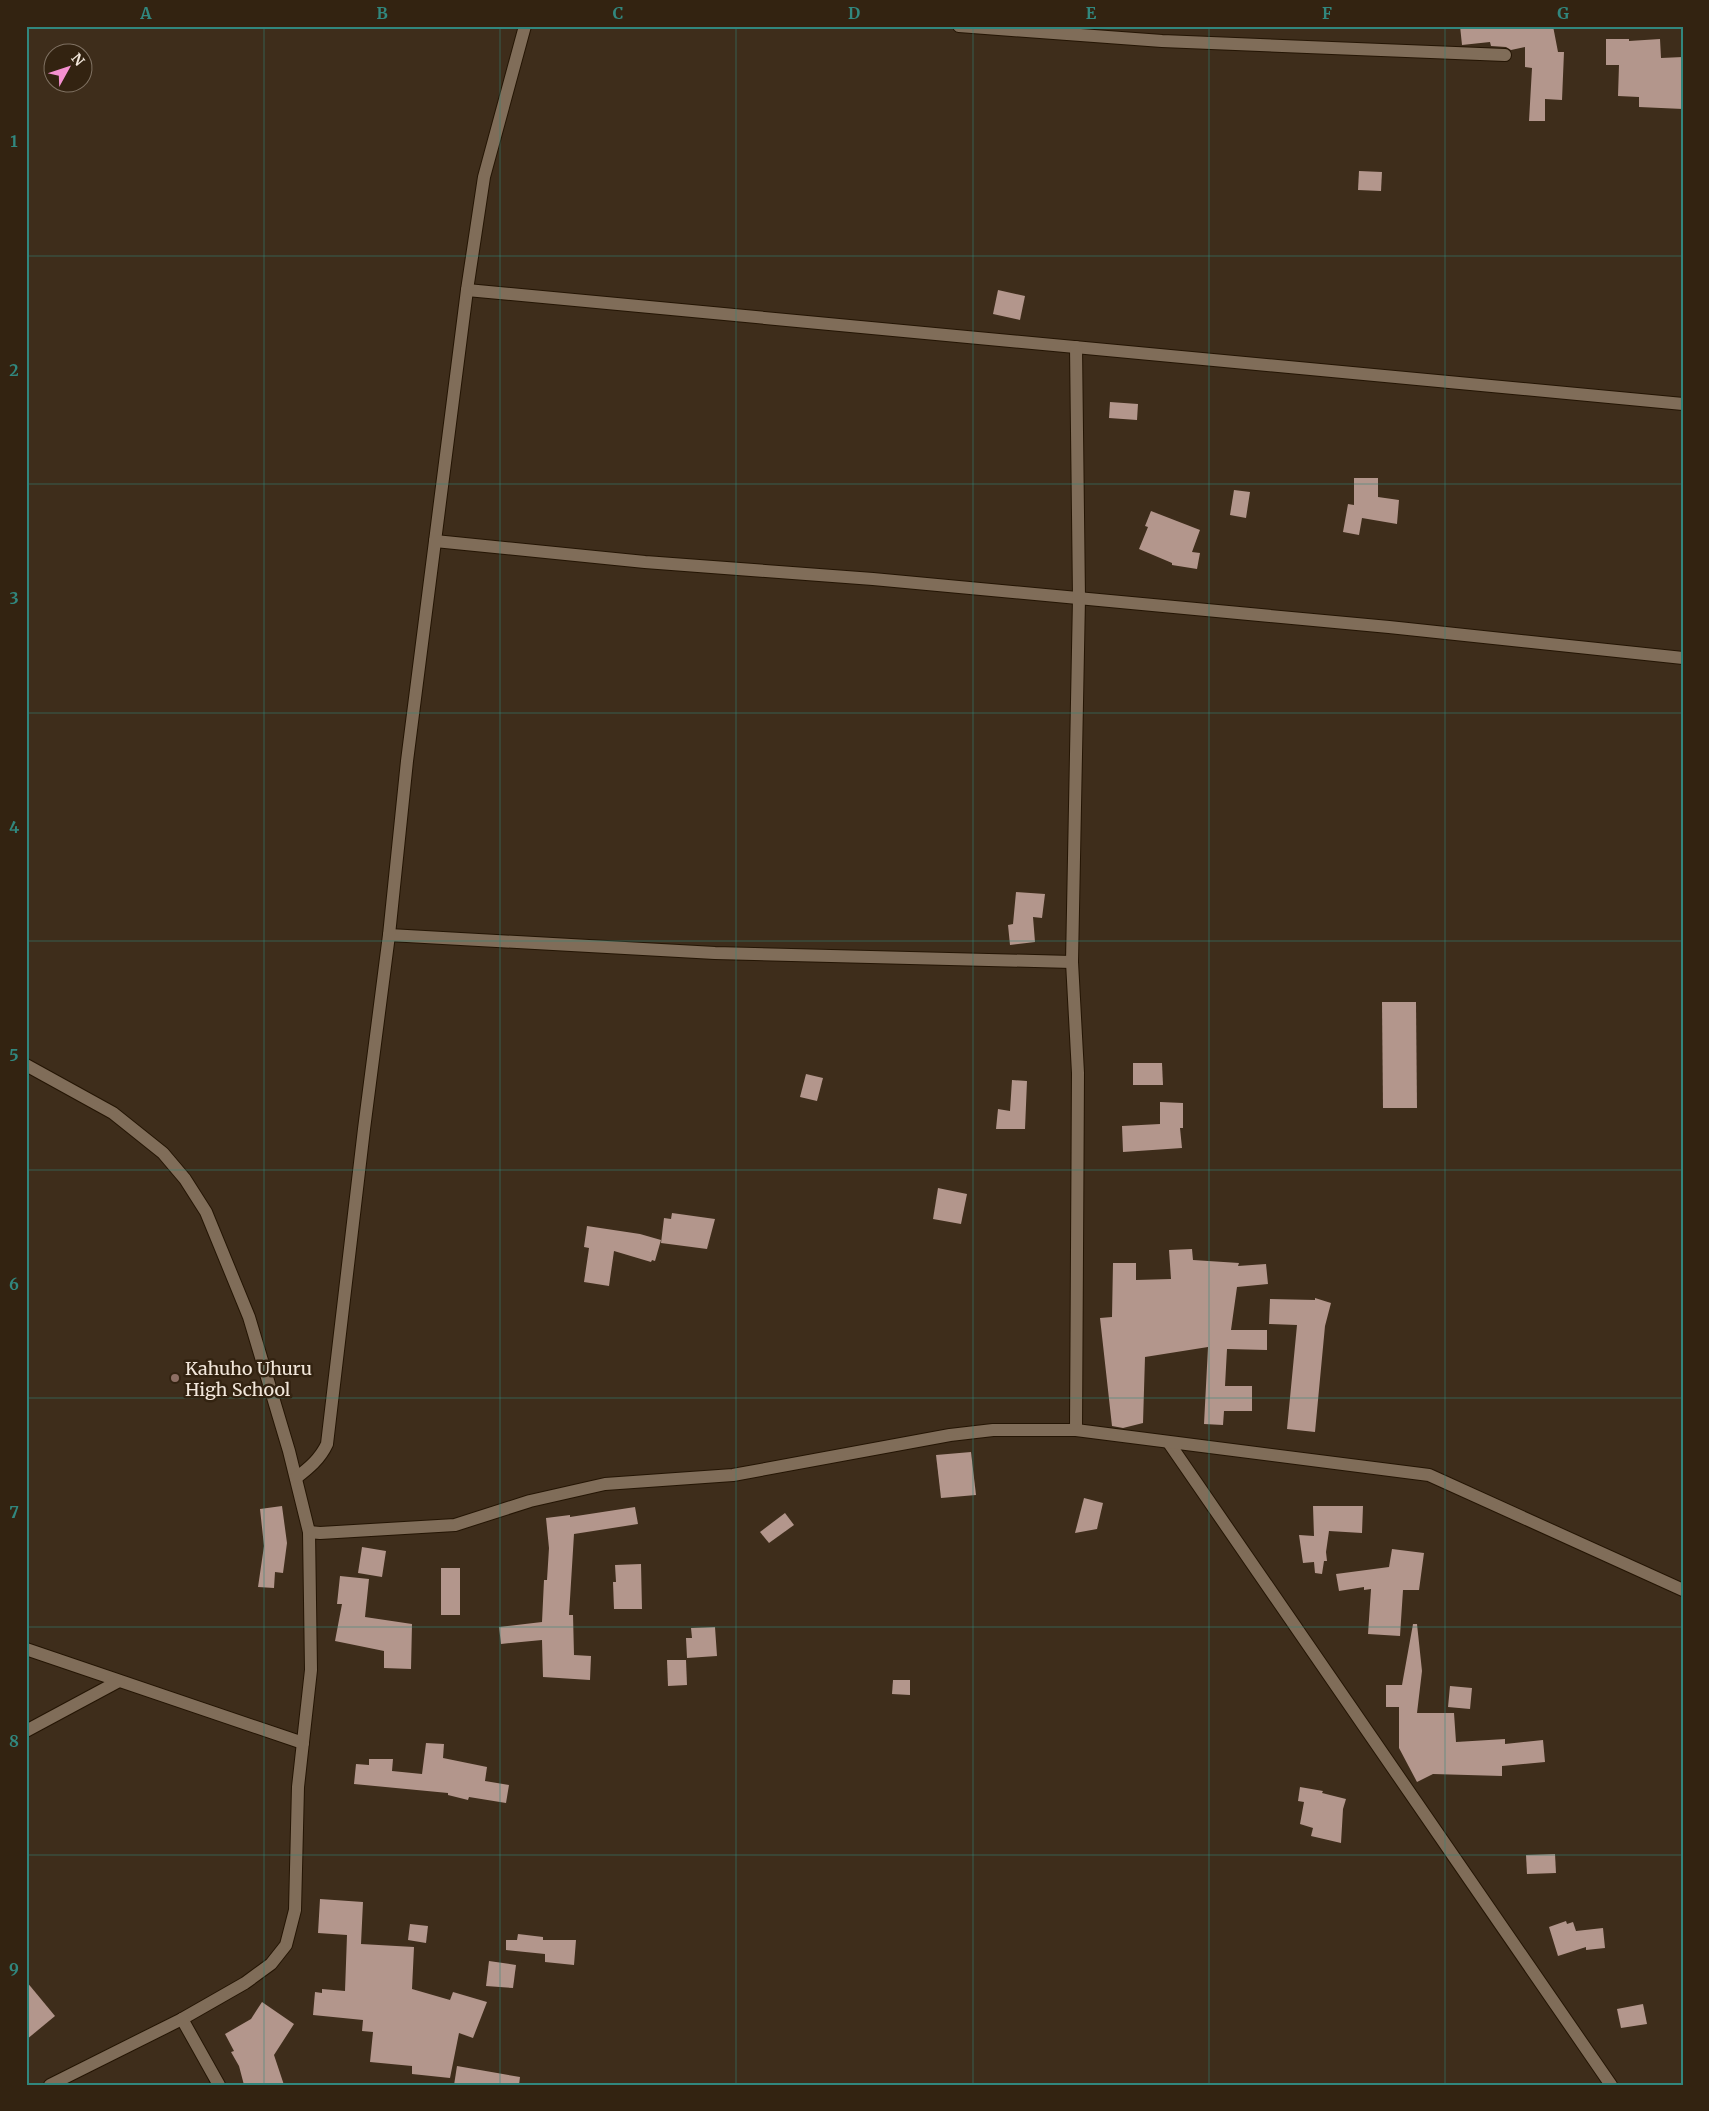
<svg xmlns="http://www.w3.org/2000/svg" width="1709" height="2111" viewBox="0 0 1709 2111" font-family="Merriweather,serif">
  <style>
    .building { fill: #b3968c }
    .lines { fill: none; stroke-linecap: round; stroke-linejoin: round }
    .street-casing { stroke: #241504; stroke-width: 14 }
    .street { stroke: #806d59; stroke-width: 12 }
    .grid { fill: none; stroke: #31877e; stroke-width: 1; stroke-opacity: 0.55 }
    .education-dot { fill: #8d6e63; stroke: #332311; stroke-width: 2 }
    .labels { text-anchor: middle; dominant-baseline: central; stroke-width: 5; stroke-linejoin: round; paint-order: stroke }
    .poi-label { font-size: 18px; fill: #f2e7db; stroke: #332311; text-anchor: start }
    .neatline { fill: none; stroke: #31877e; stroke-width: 2 }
    .grid-label { font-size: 16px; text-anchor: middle; font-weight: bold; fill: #31877e }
  </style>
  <rect width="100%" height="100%" fill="#3e2d1b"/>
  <!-- building -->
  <g class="building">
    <polygon points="1460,26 1553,26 1558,52 1564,52 1562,100 1545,99 1545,121 1529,121 1532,68 1525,67 1525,47 1511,50 1506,47 1491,46 1490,42 1462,45"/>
    <polygon points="1606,39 1629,39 1629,41 1660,39 1661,58 1683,57 1683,109 1639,107 1639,97 1618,96 1619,65 1606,65"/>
    <polygon points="1359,171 1382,172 1381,191 1358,190"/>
    <polygon points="998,290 1025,296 1020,320 993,314"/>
    <polygon points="1110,402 1138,404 1137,420 1109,418"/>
    <polygon points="1354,478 1378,478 1378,497 1399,500 1397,524 1362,518 1359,535 1343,532 1348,504 1354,505"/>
    <polygon points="1234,490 1250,492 1246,518 1230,515"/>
    <polygon points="1151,511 1200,530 1192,552 1200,553 1197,569 1172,565 1172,563 1139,549 1148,527 1145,526"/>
    <polygon points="1016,892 1045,894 1042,918 1033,917 1035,942 1010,945 1008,925 1013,924"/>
    <polygon points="1382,1002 1416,1002 1417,1108 1383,1108"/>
    <polygon points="1133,1063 1162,1063 1163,1085 1133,1085"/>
    <polygon points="806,1074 823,1078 817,1101 800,1097"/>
    <polygon points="1012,1080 1027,1081 1025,1129 996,1129 998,1109 1010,1111"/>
    <polygon points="1160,1102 1183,1103 1183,1128 1180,1128 1182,1148 1123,1152 1122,1126 1160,1124"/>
    <polygon points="938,1188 967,1194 961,1224 933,1219"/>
    <polygon points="672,1213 715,1219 707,1249 661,1243 664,1218 671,1219"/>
    <polygon points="587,1226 640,1234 661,1240 655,1261 652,1260 651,1262 614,1251 609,1286 584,1282 589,1248 584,1247"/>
    <polygon points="1192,1249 1193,1260 1239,1263 1238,1266 1266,1264 1268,1284 1237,1287 1231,1330 1267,1330 1267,1350 1227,1349 1225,1386 1252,1386 1252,1411 1224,1411 1223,1425 1204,1424 1208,1347 1145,1357 1143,1423 1123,1428 1112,1426 1100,1318 1112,1317 1113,1263 1136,1263 1136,1280 1171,1279 1169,1250"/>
    <polygon points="1315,1298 1331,1303 1325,1326 1315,1432 1287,1429 1297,1325 1269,1324 1270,1299 1315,1300"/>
    <polygon points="971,1452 976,1495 941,1498 936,1455"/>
    <polygon points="1084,1498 1103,1503 1097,1529 1075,1533"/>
    <polygon points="282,1506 287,1543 283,1573 275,1572 274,1588 258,1587 264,1546 260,1509"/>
    <polygon points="1313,1506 1363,1506 1362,1533 1329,1531 1326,1552 1327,1561 1324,1561 1322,1574 1315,1573 1314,1562 1303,1563 1299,1535 1314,1536"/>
    <polygon points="635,1507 638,1524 574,1534 569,1615 573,1615 574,1655 591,1656 590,1680 543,1677 542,1640 501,1644 499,1627 542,1622 544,1580 547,1580 549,1548 546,1518 570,1515 570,1517"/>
    <polygon points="785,1513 794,1525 769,1543 760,1532"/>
    <polygon points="362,1547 386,1551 382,1577 358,1573"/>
    <polygon points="1392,1549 1424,1553 1419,1590 1403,1590 1400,1636 1368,1634 1371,1589 1364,1590 1364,1587 1339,1591 1336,1574 1389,1567"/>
    <polygon points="641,1564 642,1609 614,1609 613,1582 616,1582 615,1565"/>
    <rect x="441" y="1568" width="19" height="47"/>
    <polygon points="340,1576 369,1579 365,1617 412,1624 411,1669 384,1668 384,1651 335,1641 342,1604 337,1604"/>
    <polygon points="1413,1624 1417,1624 1422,1671 1417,1713 1454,1713 1456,1742 1505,1739 1505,1744 1543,1740 1545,1762 1502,1766 1502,1776 1433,1774 1417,1782 1399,1748 1399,1707 1386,1707 1386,1685 1402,1685"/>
    <polygon points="715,1627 717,1656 687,1658 686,1638 692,1638 691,1628"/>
    <polygon points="667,1660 686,1660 687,1685 668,1686"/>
    <polygon points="893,1680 910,1680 910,1695 892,1694"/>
    <polygon points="1450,1686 1472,1688 1470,1709 1448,1707"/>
    <polygon points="426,1743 444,1744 443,1758 487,1767 485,1781 509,1785 506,1803 469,1797 468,1800 448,1795 448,1793 354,1784 356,1764 369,1765 369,1759 393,1759 392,1771 422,1774"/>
    <polygon points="1300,1787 1323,1791 1322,1793 1346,1799 1343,1809 1341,1843 1311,1836 1313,1828 1300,1824 1304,1802 1298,1801"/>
    <polygon points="1555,1854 1556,1873 1527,1874 1526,1855"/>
    <polygon points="320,1899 363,1902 361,1944 414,1947 412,1989 450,2000 453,1992 487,2002 473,2038 459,2033 450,2078 412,2074 412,2066 370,2062 373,2032 362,2031 363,2020 313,2015 315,1992 322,1993 322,1989 345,1991 347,1935 318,1933"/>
    <polygon points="1566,1921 1567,1924 1573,1922 1576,1931 1603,1928 1605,1948 1586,1950 1586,1947 1558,1956 1549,1927"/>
    <polygon points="410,1924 428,1926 426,1943 408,1940"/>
    <polygon points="518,1934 543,1937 543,1940 576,1940 574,1965 545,1962 545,1954 506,1950 506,1940 517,1940"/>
    <polygon points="489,1961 516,1965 513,1988 486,1986"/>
    <polygon points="26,1981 55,2016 26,2040"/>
    <polygon points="262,2002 294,2024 274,2055 284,2085 244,2085 239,2066 231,2052 234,2051 225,2034 251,2019"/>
    <polygon points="1643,2004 1647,2024 1621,2028 1617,2009"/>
    <polygon points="457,2066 520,2077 519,2085 454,2085"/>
  </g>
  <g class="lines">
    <defs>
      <g id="street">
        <polyline points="959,26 1162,41 1505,55"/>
        <polyline points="467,290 1683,404"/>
        <polyline points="435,541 645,562 873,579 1389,627 1683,658"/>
        <polyline points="389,935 715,953 1072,962"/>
        <polyline points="26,1065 113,1113 163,1153 185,1179 206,1212 249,1317 289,1451 309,1532 311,1670 298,1787 295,1910 286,1945 271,1964 245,1983 182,2019 50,2085"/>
        <polyline points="1076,1430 1078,1073 1072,962 1079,598 1076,347"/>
        <polyline points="1169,1443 1611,2085"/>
        <path d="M 296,1478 C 309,1468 320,1459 327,1444 L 364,1129 L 389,935 L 407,761 L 467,290 L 484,177 L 525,26"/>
        <polyline points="309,1532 320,1533 455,1525 530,1501 605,1484 733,1475 950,1435 993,1430 1076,1430 1429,1475 1683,1590"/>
        <polyline points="26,1649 303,1743"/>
        <polyline points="26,1731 119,1681"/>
        <polyline points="182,2019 219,2085"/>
      </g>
    </defs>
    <!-- street casing -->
    <use href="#street" class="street-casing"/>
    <!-- street -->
    <use href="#street" class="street"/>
  </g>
  <!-- grid -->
  <path class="grid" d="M 264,26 L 264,2085M 500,26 L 500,2085M 736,26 L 736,2085M 973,26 L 973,2085M 1209,26 L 1209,2085M 1445,26 L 1445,2085M 26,256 L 1683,256M 26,484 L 1683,484M 26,713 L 1683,713M 26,941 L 1683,941M 26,1170 L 1683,1170M 26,1398 L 1683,1398M 26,1627 L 1683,1627M 26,1855 L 1683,1855"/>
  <!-- markers -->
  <circle class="education-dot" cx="175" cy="1378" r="5"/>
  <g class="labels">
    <!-- poi labels -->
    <g class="poi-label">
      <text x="185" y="1368">Kahuho Uhuru<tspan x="185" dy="21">High School</tspan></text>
    </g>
  </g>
  <!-- border -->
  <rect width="1709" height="2111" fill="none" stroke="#332311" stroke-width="55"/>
  <!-- north arrow -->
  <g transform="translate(68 68) rotate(50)"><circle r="24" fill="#332311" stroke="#7f7162"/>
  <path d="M0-4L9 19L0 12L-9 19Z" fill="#f591d1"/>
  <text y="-8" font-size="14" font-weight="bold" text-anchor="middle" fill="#f2e7db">N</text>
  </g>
  <rect x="28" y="28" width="1654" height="2056" class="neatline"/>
  <g class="grid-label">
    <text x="146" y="19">A</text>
    <text x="382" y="19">B</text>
    <text x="618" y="19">C</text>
    <text x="854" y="19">D</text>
    <text x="1091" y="19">E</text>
    <text x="1327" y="19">F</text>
    <text x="1563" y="19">G</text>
    <text x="14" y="147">1</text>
    <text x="14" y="376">2</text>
    <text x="14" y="604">3</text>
    <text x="14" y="833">4</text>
    <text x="14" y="1061">5</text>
    <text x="14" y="1290">6</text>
    <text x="14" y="1518">7</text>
    <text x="14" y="1747">8</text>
    <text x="14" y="1975">9</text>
  </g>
</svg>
